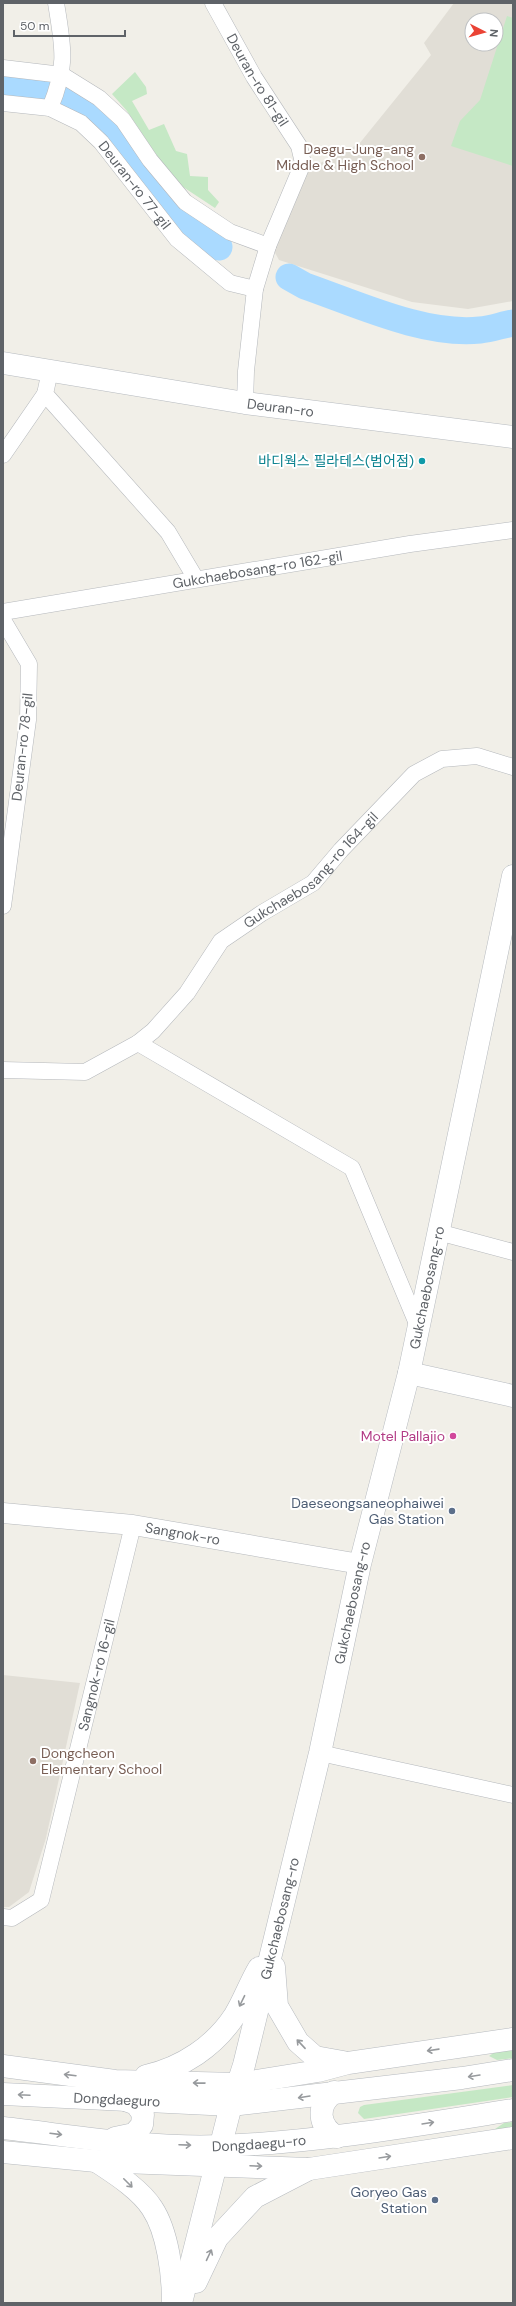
<svg xmlns="http://www.w3.org/2000/svg" width="516" height="2306" viewBox="0 0 516 2306" font-family="'DM Sans','Noto Sans KR',sans-serif">
  <style>
    .education { fill: #e1ded6; fill-rule: evenodd }
    .green { fill: #c5e8c5 }
    .lines { fill: none; stroke-linecap: round; stroke-linejoin: round }
    .river { stroke: #aadaff; stroke-width: 27 }
    .minor-casing { stroke: #b5b8bc; stroke-width: 17 }
    .tertiary-casing { stroke: #b5b8bc; stroke-width: 21 }
    .secondary-casing { stroke: #b6babf; stroke-width: 23 }
    .minor { stroke: #fff; stroke-width: 16 }
    .tertiary { stroke: #fff; stroke-width: 20 }
    .secondary { stroke: #fff; stroke-width: 22 }
    .oneway { stroke: #979a9d }
    .education-dot { fill: #8d6e63; stroke: #fff; stroke-width: 1.5 }
    .culture-dot { fill: #0f9aa8; stroke: #fff; stroke-width: 1.5 }
    .hotel-dot { fill: #d1479c; stroke: #fff; stroke-width: 1.5 }
    .service-dot { fill: #5c6f8a; stroke: #fff; stroke-width: 1.5 }
    .labels { text-anchor: middle; dominant-baseline: central; stroke-width: 4; stroke-linejoin: round; paint-order: stroke }
    .street-label { font-size: 14px; fill: #5f6368; stroke: #fff }
    .education-label { font-size: 14px; fill: #785e54; stroke: #fff; text-anchor: end }
    .culture-label { font-size: 14px; fill: #0d838f; stroke: #fff; text-anchor: end }
    .hotel-label { font-size: 14px; fill: #b23c85; stroke: #fff; text-anchor: end }
    .service-label { font-size: 14px; fill: #4e5e75; stroke: #fff; text-anchor: end }
  </style>
  <rect width="100%" height="100%" fill="#f1efe8"/>
  <!-- education -->
  <g class="education">
    <path d="M 454,3 L 513,3 L 513,301 L 468,309 L 412,302 L 279,260 L 273,249 L 304,171 L 359,144 L 431,55 L 424,43 ZM 472,20 L 496,20 L 496,44 L 472,44 Z"/>
    <polygon points="3,1675 80,1683 46,1838 29,1892 9,1907 3,1907"/>
  </g>
  <!-- green -->
  <g class="green">
    <polygon points="507,16 513,18 513,166 451,146 460,121 480,100"/>
    <polygon points="135,72 146,87 147,94 132,101 149,130 164,124 176,151 187,154 190,176 208,177 208,190 219,202 215,208 174,181 127,111 112,94"/>
    <polygon points="513,2048 513,2058 497,2060 489,2056 498,2050"/>
    <polygon points="513,2085 513,2097 364,2119 358,2113 360,2107 364,2105"/>
    <polygon points="513,2122 513,2131 505,2132 495,2129 504,2123"/>
  </g>
  <g class="lines">
    <!-- river -->
    <g class="river">
      <polyline points="3,87 42,88 64,96 84,106 107,128 133,163 187,226 219,247"/>
      <path d="M 289,277 L 305,286 C 357,304 425,336 480,330 C 491,329 502,325 513,323"/>
    </g>
    <defs>
      <g id="minor">
        <path id="s1" d="M 213,3 L 254,77 L 299,146 L 303,163 L 268,246 L 255,289 L 246,371 L 245,403"/>
        <polyline points="3,68 62,75 99,98 123,120 150,160 185,202 230,232 268,246"/>
        <path id="s2" d="M 3,103 L 50,108 L 81,123 L 101,142 L 177,239 L 230,283 L 255,289"/>
        <path d="M 50,108 C 68,65 63,47 56,3"/>
        <polyline points="50,371 45,394 168,532 196,579"/>
        <polyline points="3,455 45,394"/>
        <path id="s3" d="M 3,612 L 410,544 L 513,530"/>
        <polyline points="3,620 29,664 28,720 3,906"/>
        <polyline points="138,1043 352,1168 418,1326"/>
        <path id="s4" d="M 3,1070 L 85,1072 L 138,1043 L 153,1031 L 187,993 L 221,941 L 262,913 L 313,883 L 341,850 L 414,774 L 442,759 L 477,756 L 513,767"/>
        <polyline points="438,1232 513,1252"/>
        <polyline points="320,1753 513,1795"/>
        <path id="s5" d="M 3,1917 L 12,1918 L 41,1900 L 133,1525"/>
      </g>
      <g id="tertiary">
        <path id="s6" d="M 3,1513 L 133,1525 L 360,1564"/>
      </g>
      <g id="secondary">
        <path id="s7" d="M 3,363 L 245,403 L 513,437"/>
        <polyline points="409,1373 513,1396"/>
        <polyline points="274,1967 277,2006 298,2042 315,2057 343,2062"/>
        <polyline points="3,2066 115,2081 238,2084 318,2071 348,2063 513,2039"/>
        <path d="M 146,2076 C 182,2068 215,2046 235,2015 C 244,2000 250,1983 259,1968"/>
        <path d="M 334,2092 C 316,2106 318,2126 337,2137"/>
        <path id="s8" d="M 3,2094 L 231,2105 L 462,2078 L 513,2070"/>
        <path id="s9" d="M 3,2128 C 75,2136 149,2149 222,2146 C 320,2142 417,2125 513,2110"/>
        <polyline points="115,2138 134,2134 142,2125 143,2114 136,2104 125,2100"/>
        <polyline points="3,2152 96,2161 309,2169 513,2138"/>
        <path d="M 96,2161 C 114,2173 140,2189 152,2208 C 168,2232 173,2275 173,2303"/>
        <polyline points="196,2282 217,2238 255,2197 309,2169"/>
        <path id="s10" d="M 181,2303 L 231,2105 L 244,2065 L 320,1753 L 360,1564 L 409,1373 L 513,876"/>
      </g>
    </defs>
    <!-- minor casing -->
    <use href="#minor" class="minor-casing"/>
    <!-- tertiary casing -->
    <use href="#tertiary" class="tertiary-casing"/>
    <!-- secondary casing -->
    <use href="#secondary" class="secondary-casing"/>
    <!-- minor -->
    <use href="#minor" class="minor"/>
    <!-- tertiary -->
    <use href="#tertiary" class="tertiary"/>
    <!-- secondary -->
    <use href="#secondary" class="secondary"/>
  </g>
  <!-- one-way arrows -->
  <defs><path id="oneway-shaft" d="M-6 0H5M1.5-3L5.5 0L1.5 3" fill="none" stroke-width="1.6" stroke-linecap="round" stroke-linejoin="round"/></defs>
  <g class="oneway">
    <use href="#oneway-shaft" transform="translate(242 2001) rotate(116)"/>
    <use href="#oneway-shaft" transform="translate(301 2044) rotate(-133)"/>
    <use href="#oneway-shaft" transform="translate(433 2050) rotate(172)"/>
    <use href="#oneway-shaft" transform="translate(70 2075) rotate(-173)"/>
    <use href="#oneway-shaft" transform="translate(474 2076) rotate(171)"/>
    <use href="#oneway-shaft" transform="translate(199 2083) rotate(-179)"/>
    <use href="#oneway-shaft" transform="translate(24 2095) rotate(-177)"/>
    <use href="#oneway-shaft" transform="translate(304 2097) rotate(171)"/>
    <use href="#oneway-shaft" transform="translate(428 2123) rotate(-9)"/>
    <use href="#oneway-shaft" transform="translate(56 2134) rotate(7)"/>
    <use href="#oneway-shaft" transform="translate(185 2145) rotate(2)"/>
    <use href="#oneway-shaft" transform="translate(385 2157) rotate(-9)"/>
    <use href="#oneway-shaft" transform="translate(256 2166) rotate(2)"/>
    <use href="#oneway-shaft" transform="translate(128 2183) rotate(45)"/>
    <use href="#oneway-shaft" transform="translate(209 2255) rotate(-65)"/>
  </g>
  <!-- markers -->
  <g class="education-dot">
    <circle cx="422" cy="157" r="4"/>
    <circle cx="33" cy="1761" r="4"/>
  </g>
  <circle class="culture-dot" cx="422" cy="461" r="4"/>
  <circle class="hotel-dot" cx="453" cy="1436" r="4"/>
  <g class="service-dot">
    <circle cx="452" cy="1511" r="4"/>
    <circle cx="435" cy="2200" r="4"/>
  </g>
  <g class="labels">
    <!-- street labels -->
    <g class="street-label">
      <text stroke="none"><textPath href="#s1" startOffset="89">Deuran-ro 81-gil</textPath></text>
      <text stroke="none"><textPath href="#s2" startOffset="164">Deuran-ro 77-gil</textPath></text>
      <text stroke="none"><textPath href="#s7" startOffset="281">Deuran-ro</textPath></text>
      <text stroke="none"><textPath href="#s3" startOffset="258">Gukchaebosang-ro 162-gil</textPath></text>
      <text transform="translate(22 747) rotate(-84)">Deuran-ro 78-gil</text>
      <text stroke="none"><textPath href="#s4" startOffset="390">Gukchaebosang-ro 164-gil</textPath></text>
      <text stroke="none"><textPath href="#s10" startOffset="1045">Gukchaebosang-ro</textPath></text>
      <text stroke="none"><textPath href="#s6" startOffset="181">Sangnok-ro</textPath></text>
      <text stroke="none"><textPath href="#s10" startOffset="721">Gukchaebosang-ro</textPath></text>
      <text stroke="none"><textPath href="#s5" startOffset="275">Sangnok-ro 16-gil</textPath></text>
      <text stroke="none"><textPath href="#s10" startOffset="397">Gukchaebosang-ro</textPath></text>
      <text stroke="none"><textPath href="#s8" startOffset="114">Dongdaeguro</textPath></text>
      <text stroke="none"><textPath href="#s9" startOffset="257">Dongdaegu-ro</textPath></text>
    </g>
    <!-- education labels -->
    <g class="education-label">
      <text x="414" y="149">Daegu-Jung-ang<tspan x="414" dy="16">Middle &amp; High School</tspan></text>
      <text x="41" y="1753" text-anchor="start">Dongcheon<tspan x="41" dy="16">Elementary School</tspan></text>
    </g>
    <!-- culture labels -->
    <g class="culture-label">
      <text x="414" y="461">바디웍스 필라테스(범어점)</text>
    </g>
    <!-- hotel labels -->
    <g class="hotel-label">
      <text x="445" y="1436">Motel Pallajio</text>
    </g>
    <!-- service labels -->
    <g class="service-label">
      <text x="444" y="1503">Daeseongsaneophaiwei<tspan x="444" dy="16">Gas Station</tspan></text>
      <text x="427" y="2192">Goryeo Gas<tspan x="427" dy="16">Station</tspan></text>
    </g>
  </g>
  <!-- border -->
  <rect width="516" height="2306" fill="none" stroke="#5f6368" stroke-width="8"/>
  <!-- north arrow -->
  <g transform="translate(484 32) rotate(96)"><circle r="19" fill="#ffffff" stroke="#bfc1c3"/>
  <path d="M0-3L7 15L0 10L-7 15Z" fill="#ea4335"/>
  <text y="-6" font-size="11" font-weight="bold" text-anchor="middle" fill="#5f6368">N</text>
  </g>
  <!-- scale -->
  <path d="M14 30v6h111v-6" fill="none" stroke="#5f6368" stroke-width="2"/>
  <text x="20" y="30" font-size="12" fill="#5f6368" stroke="#ffffff" stroke-width="3" paint-order="stroke">50 m</text>
</svg>
